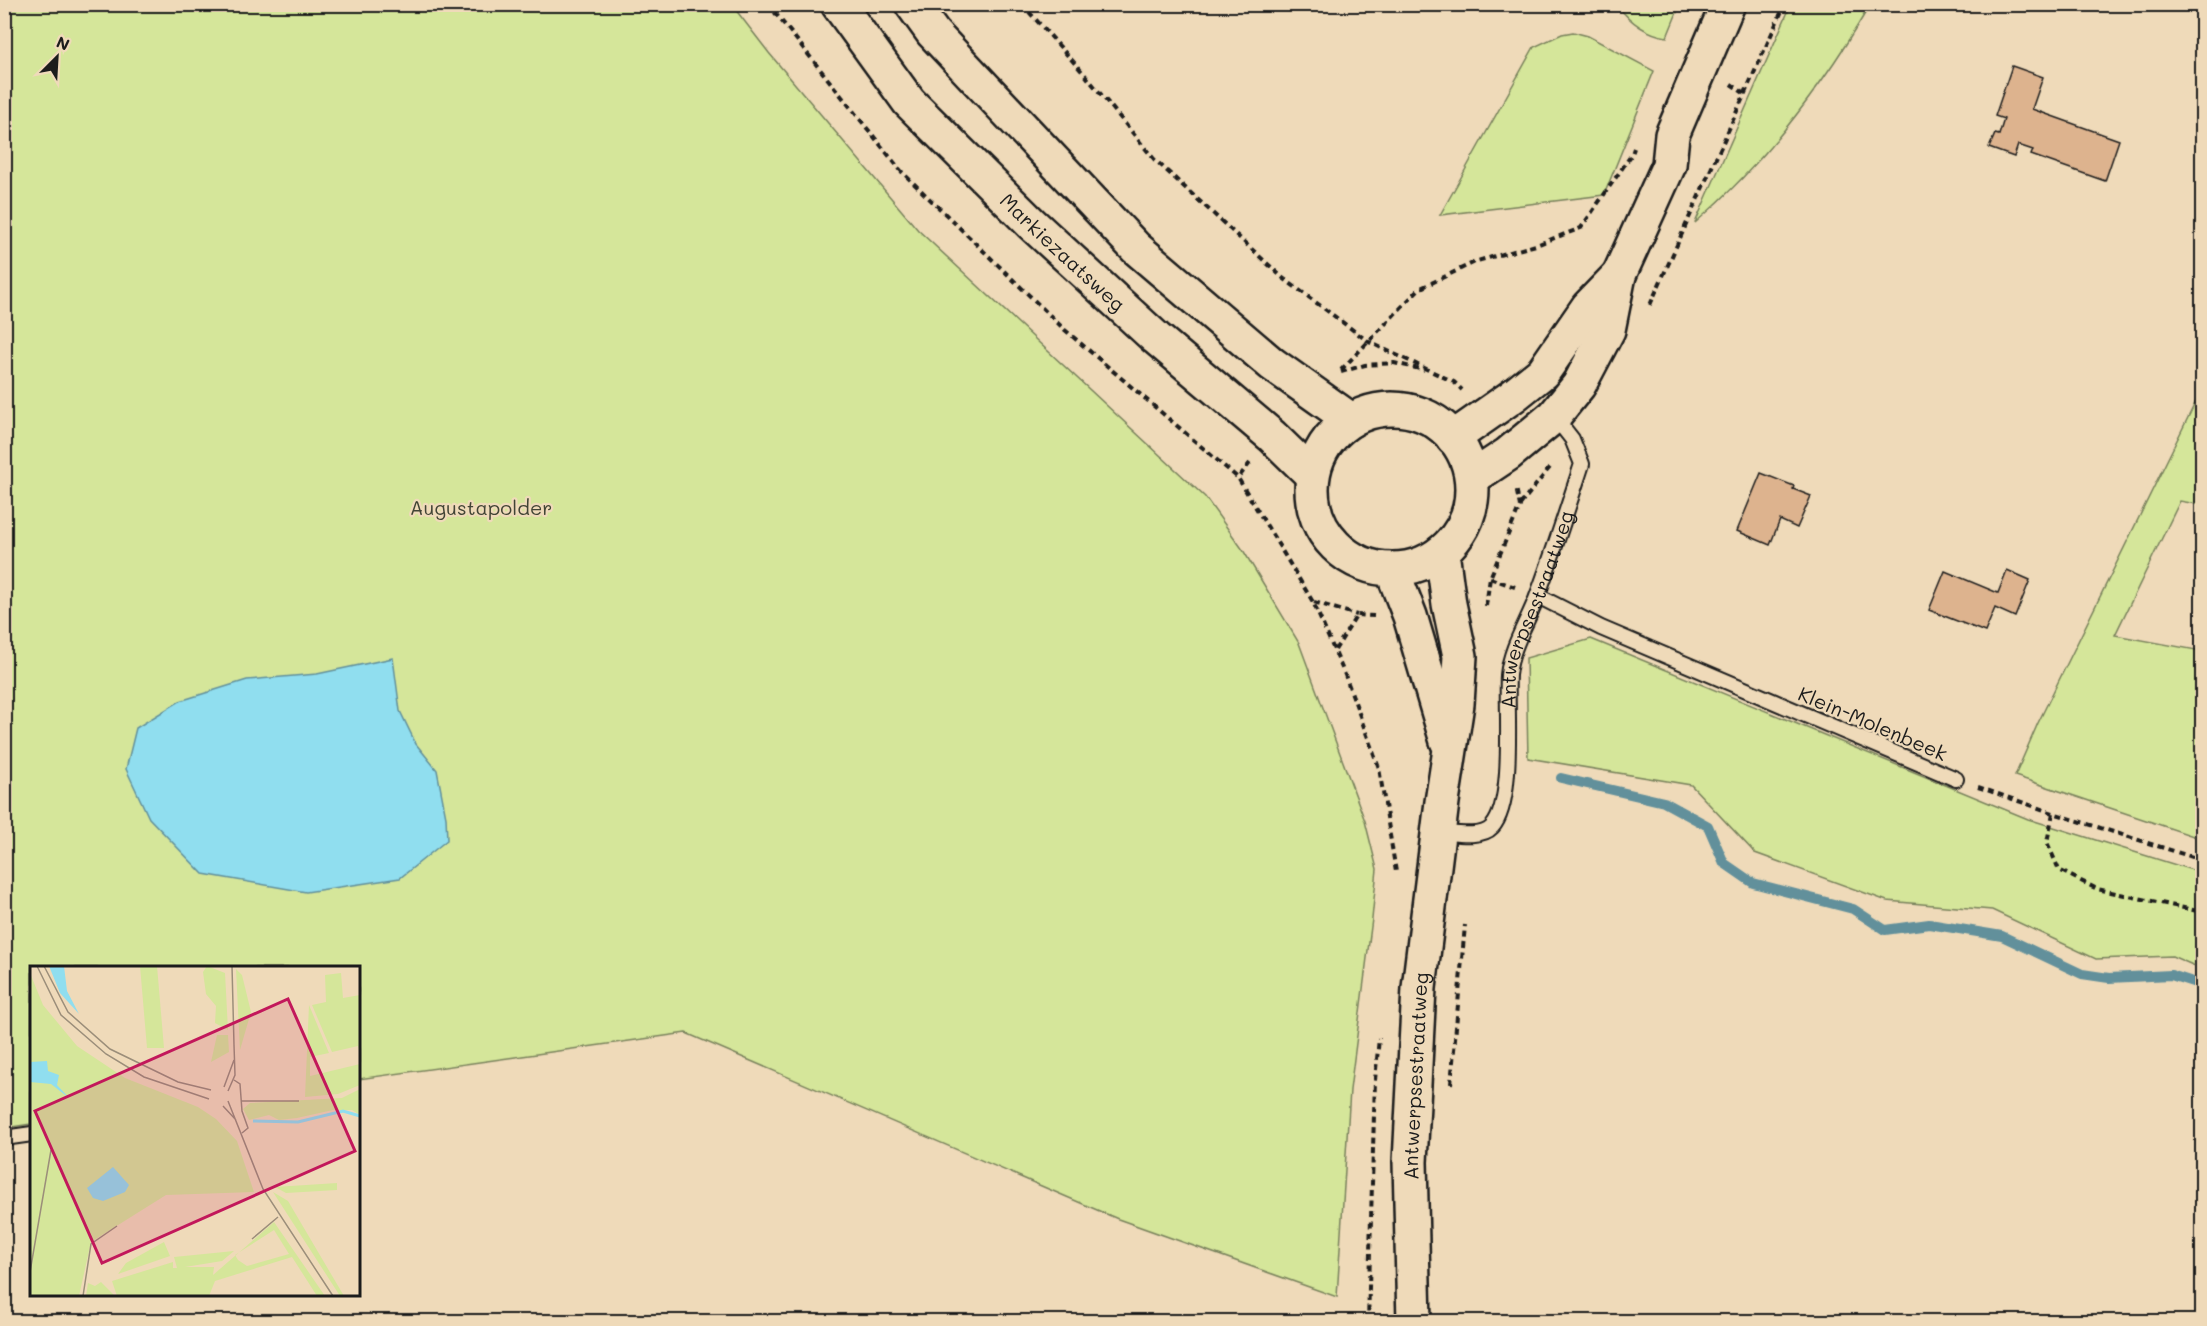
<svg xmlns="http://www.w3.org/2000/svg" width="2207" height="1326" viewBox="0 0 2207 1326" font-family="Mali,sans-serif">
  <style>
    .green { fill: #d5e69a; stroke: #78815b; stroke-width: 1.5 }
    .water { fill: #90deef; stroke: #62909b; stroke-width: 1.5 }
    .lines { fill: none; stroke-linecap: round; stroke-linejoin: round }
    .stream { stroke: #62909b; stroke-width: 10 }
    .building { fill: #ddb38e; stroke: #1c1c1c; stroke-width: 1.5 }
    .service-casing { stroke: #1c1c1c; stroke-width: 18 }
    .tertiary-casing { stroke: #1c1c1c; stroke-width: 38 }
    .primary-casing { stroke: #1c1c1c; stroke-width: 38 }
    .path { stroke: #1c1c1c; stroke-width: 4; stroke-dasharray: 6 4.5; stroke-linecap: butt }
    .service { stroke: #efdab9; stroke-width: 14 }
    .tertiary { stroke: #efdab9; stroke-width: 33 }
    .primary { stroke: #efdab9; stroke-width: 33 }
    .labels { text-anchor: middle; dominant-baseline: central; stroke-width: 4.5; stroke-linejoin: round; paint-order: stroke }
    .street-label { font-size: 20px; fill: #1c1c1c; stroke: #efdab9 }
    .park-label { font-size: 20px; fill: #414435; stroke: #efdab9 }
    .inset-river { fill: none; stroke: #90deef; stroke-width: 3 }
    .inset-road { fill: none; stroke: #9b8e7a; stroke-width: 1.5 }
    .view { fill: #c2185b; fill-opacity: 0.15; stroke: #c2185b; stroke-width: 3 }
    .inset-edge { fill: none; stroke: #1c1c1c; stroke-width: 3 }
  </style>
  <rect width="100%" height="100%" fill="#efdab9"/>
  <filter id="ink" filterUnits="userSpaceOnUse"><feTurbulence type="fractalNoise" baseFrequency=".0167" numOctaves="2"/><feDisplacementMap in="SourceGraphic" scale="12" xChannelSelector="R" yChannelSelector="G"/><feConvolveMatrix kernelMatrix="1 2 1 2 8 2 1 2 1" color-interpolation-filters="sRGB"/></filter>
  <g filter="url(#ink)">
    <!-- green -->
    <g class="green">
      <polygon points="4,5 732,5 769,53 918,230 1205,497 1243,550 1299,643 1365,821 1377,869 1372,919 1350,1090 1337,1297 1118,1219 686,1033 359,1079 358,968 32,968 31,1124 5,1128"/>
      <path d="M 1617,5 L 1680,5 L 1667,37 C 1646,34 1630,22 1617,5 Z"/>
      <path d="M 1791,5 L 1870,5 C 1823,85 1766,162 1695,223 Z"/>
      <polygon points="1573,32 1588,36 1654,71 1604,195 1440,215 1534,47 1562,34"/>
      <polygon points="2202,389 2202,505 2180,501 2115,635 2202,651 2202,839 2015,776 2038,723"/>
      <polygon points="1591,639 2028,819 2202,873 2202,969 2172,956 2096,959 1992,910 1887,901 1755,853 1691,785 1528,758 1526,658"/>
    </g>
    <!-- water -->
    <polygon class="water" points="393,658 400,711 416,744 437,770 446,817 447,840 400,878 306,892 203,874 149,818 126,769 136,728 180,701 247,680 317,674"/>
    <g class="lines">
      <!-- stream -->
      <polyline class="stream" points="1561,778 1664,802 1708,826 1724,863 1753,883 1853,909 1885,930 1929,924 2002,936 2082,974 2109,978 2171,975 2202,985"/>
    </g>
    <!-- building -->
    <g class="building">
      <polygon points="2012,66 2043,77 2032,109 2119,140 2105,181 2031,155 2033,150 2018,145 2014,157 1989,148 1995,134 1999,135 2004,119 1995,116"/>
      <polygon points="1761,473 1794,486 1793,489 1811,496 1797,528 1780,520 1770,545 1737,531"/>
      <polygon points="2007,570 2030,580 2015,617 1995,608 1985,632 1929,610 1945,571 1998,593"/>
    </g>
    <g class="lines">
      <defs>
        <g id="service">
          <polyline points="1538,596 1601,628 1956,779"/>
          <path id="s1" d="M 1439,832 C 1453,833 1481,839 1492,827 C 1515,802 1506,710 1508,675 C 1511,646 1529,620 1538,594 C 1554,551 1568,507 1582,464 L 1572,439 L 1554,416"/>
          <polyline points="4,1138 32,1134"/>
        </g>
        <g id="tertiary">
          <polyline points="1453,438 1513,396 1543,372 1588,307 1619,275"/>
          <polyline points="1472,478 1508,454 1554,416 1579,385 1608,330 1619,275 1669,165 1672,135 1728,4"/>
        </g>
        <g id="primary">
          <path id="s2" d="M 838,4 L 909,102 L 1032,224 L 1156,338 L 1272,436 L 1312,475"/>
          <polyline points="912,4 933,33 1136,248 1272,364 1351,420"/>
          <circle cx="1392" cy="489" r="80"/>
          <polyline points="1392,570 1410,616 1447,741"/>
          <path id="s3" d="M 1414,1322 L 1410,1162 L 1419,988 L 1442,802 L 1457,704 L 1460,656 L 1449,604 L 1442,552"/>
        </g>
      </defs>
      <!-- service casing -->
      <use href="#service" class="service-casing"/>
      <!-- tertiary casing -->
      <use href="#tertiary" class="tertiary-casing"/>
      <!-- primary casing -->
      <use href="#primary" class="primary-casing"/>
      <!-- path -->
      <g class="path">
        <polyline points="768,4 902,172 1065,330 1238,478"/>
        <polyline points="1022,4 1086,76 1154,159 1283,278 1369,342 1454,382 1462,390"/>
        <polyline points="1731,84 1745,94"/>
        <polyline points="1650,305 1785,4"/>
        <polyline points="1341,370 1419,289 1477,261 1536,245 1581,228 1632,154 1634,148"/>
        <polyline points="1341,372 1365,365 1394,363 1424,370"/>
        <polyline points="1250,463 1238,478 1313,602 1345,675 1379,768 1396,872"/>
        <polyline points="1520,505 1551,466"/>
        <polyline points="1490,578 1515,587"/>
        <polyline points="1314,602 1357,615"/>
        <polyline points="1486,606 1490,578 1520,506 1516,488"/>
        <polyline points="1335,650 1357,615 1374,616"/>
        <polyline points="1978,787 2053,813 2202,860"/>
        <polyline points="2053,813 2047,842 2059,870 2097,889 2202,912"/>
        <polyline points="1451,1084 1465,925"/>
        <polyline points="1368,1322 1375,1080 1379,1038"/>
      </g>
      <!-- service -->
      <use href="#service" class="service"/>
      <!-- tertiary -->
      <use href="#tertiary" class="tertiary"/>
      <!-- primary -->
      <use href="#primary" class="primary"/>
    </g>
  </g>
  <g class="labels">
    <!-- street labels -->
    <g class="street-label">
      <text stroke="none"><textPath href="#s2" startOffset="336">Markiezaatsweg</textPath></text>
      <text stroke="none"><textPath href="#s1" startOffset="280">Antwerpsestraatweg</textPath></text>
      <text transform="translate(1873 723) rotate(23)">Klein-Molenbeek</text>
      <text stroke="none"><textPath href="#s3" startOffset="246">Antwerpsestraatweg</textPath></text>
    </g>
    <!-- park labels -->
    <g class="park-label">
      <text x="481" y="507">Augustapolder</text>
    </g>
  </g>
  <!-- overview -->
  <g transform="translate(30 966)">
    <rect width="330" height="330" fill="#efdab9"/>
    <path d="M 110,0 L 127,0 L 134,82 L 117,82 ZM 177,0 L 195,7 L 198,64 L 185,57 L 186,40 L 176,28 L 173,6 ZM 206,3 L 212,9 L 221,46 L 210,84 ZM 0,7 L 13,39 L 47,80 L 95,112 L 168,141 L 186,153 L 207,175 L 224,226 L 136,229 L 61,276 L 49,330 L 0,330 ZM 311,7 L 313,32 L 330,29 L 330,88 L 328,80 L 302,86 L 282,39 L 296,36 L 295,9 ZM 279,39 L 299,87 L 280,91 L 280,110 L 330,98 L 330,119 L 308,128 L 275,131 ZM 187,69 L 198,69 L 199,86 L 181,96 ZM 330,123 L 330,149 L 322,144 L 303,144 L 267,152 L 249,154 L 239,149 L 219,154 L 213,143 L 220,137 L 312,132 ZM 307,217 L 307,224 L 256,227 L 245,221 ZM 243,226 L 258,235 L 314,330 L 310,330 ZM 244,256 L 295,330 L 287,330 L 262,291 L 185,315 L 179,330 L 87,330 L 82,315 L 143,296 L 143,302 L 147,302 L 144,291 L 204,285 L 192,295 L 155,301 L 184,301 L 183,309 ZM 244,264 L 259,288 L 217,300 L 208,294 L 205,289 ZM 134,276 L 140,290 L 88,308 L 96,297 ZM 71,316 L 85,330 L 56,330 L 58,317 L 65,320 Z" fill="#d5e69a" fill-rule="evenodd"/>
    <path d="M 19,0 L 34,0 L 37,25 L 49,48 L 30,27 ZM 17,95 L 18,105 L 29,109 L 27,119 L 39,132 L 21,118 L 0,116 L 0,96 ZM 83,201 L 99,219 L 95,226 L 73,235 L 63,232 L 57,222 Z" fill="#90deef"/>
    <path class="inset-river" d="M 223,155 L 268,156 L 313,145 L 330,150"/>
    <path class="inset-road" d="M 7,0 L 31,49 L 76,88 L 114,111 L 179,133M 14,0 L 38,46 L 80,83 L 148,116 L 181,124M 202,0 L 204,79M 204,114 L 210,118 L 212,145 L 218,162 L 212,167M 194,121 L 204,94M 198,125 L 205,109 L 204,79M 198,135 L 233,223 L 303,330M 211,135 L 269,135M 193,140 L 206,154M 222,273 L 248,251M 0,306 L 21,184M 53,330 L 61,278 L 87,260"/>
    <path class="view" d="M 258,33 L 325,185 L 72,297 L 5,145 Z"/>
    <rect width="330" height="330" class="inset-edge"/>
  </g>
  <!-- margin -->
  <rect width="2207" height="1326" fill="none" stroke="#efdab9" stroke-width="24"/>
  <rect x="12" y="12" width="2183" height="1302" fill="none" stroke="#1c1c1c" stroke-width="2" filter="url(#ink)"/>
  <!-- north arrow -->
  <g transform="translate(57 57) rotate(24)" stroke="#efdab9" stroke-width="4.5" paint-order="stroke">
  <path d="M0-4.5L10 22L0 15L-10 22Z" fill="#1c1c1c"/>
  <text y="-9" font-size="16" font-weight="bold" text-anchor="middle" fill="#1c1c1c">N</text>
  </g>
</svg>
